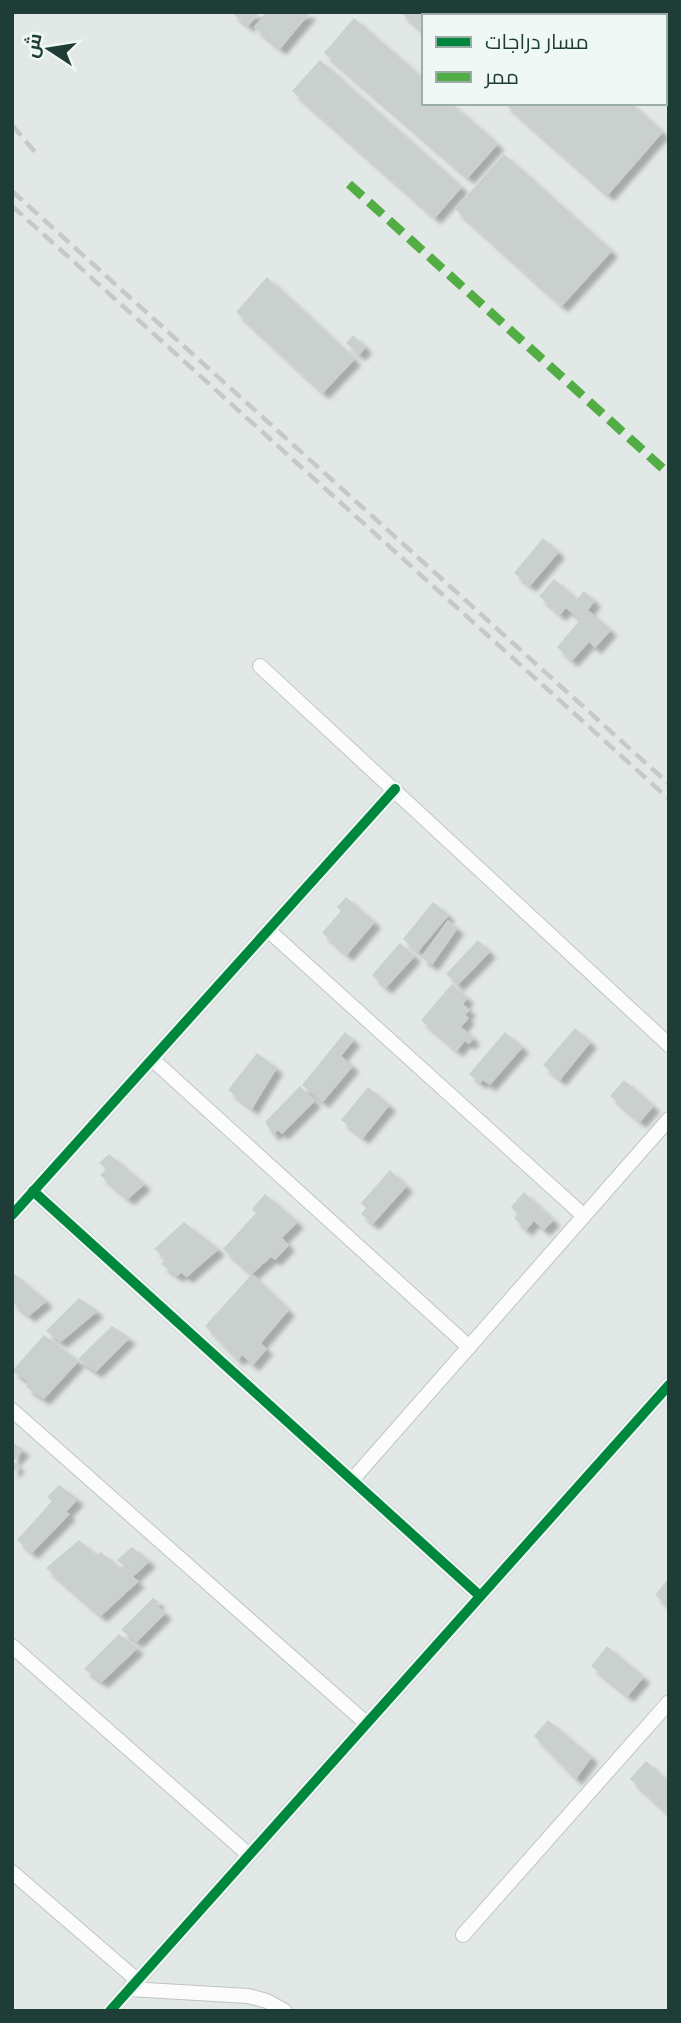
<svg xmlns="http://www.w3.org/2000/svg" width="681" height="2023" viewBox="0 0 681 2023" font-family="'Exo 2',Cairo,sans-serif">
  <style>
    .building { fill: #c9d0cd; filter: url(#shadow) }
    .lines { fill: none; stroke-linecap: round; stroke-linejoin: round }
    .street-casing { stroke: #bfc5c3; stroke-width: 16 }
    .street { stroke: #fbfcfb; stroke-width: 14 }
    .rail { stroke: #c5cac9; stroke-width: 4.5; stroke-dasharray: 14 7; stroke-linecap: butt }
    .quiet { stroke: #52ad45; stroke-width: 9; stroke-dasharray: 18 9; stroke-linecap: butt }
    .cycleway-casing { stroke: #eff8f4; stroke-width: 15 }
    .cycleway { stroke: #00873e; stroke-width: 10 }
  </style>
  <defs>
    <filter id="shadow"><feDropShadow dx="6" dy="6" stdDeviation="2" flood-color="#0004"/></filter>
  </defs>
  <rect width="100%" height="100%" fill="#e2e8e5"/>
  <!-- building -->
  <g class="building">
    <polygon points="231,12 260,12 248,26"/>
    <polygon points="267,12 311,12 280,49 254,27"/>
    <polygon points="400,12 527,12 531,16 424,16 424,33"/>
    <polygon points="354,18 424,79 424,103 451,103 498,144 468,178 324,53"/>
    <polygon points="320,60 462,187 435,218 292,91"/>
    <polygon points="504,103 631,103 663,132 608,195"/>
    <polygon points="504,154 612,251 562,306 455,209"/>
    <polygon points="267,277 355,359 323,393 236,312"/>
    <polygon points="353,335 366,347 359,355 346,343"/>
    <polygon points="543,538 559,552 530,586 514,573"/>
    <polygon points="554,579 577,599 584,591 595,601 588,610 611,630 595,648 589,642 572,661 557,647 580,620 566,608 560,615 539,596"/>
    <polygon points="346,897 375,922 347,955 322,933 341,911 337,907"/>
    <polygon points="433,902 449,915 418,952 403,939"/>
    <polygon points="448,920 458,928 432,965 421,957"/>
    <polygon points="478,940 490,952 458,985 446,974"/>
    <polygon points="400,943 415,956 386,988 372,975"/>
    <polygon points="452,984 468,998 463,1004 470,1010 465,1015 469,1018 461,1027 474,1038 469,1044 465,1041 457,1051 421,1020"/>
    <polygon points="575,1028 591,1042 560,1080 543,1065"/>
    <polygon points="345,1032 354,1040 341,1056 353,1066 323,1102 302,1085"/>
    <polygon points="505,1032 523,1047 490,1085 483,1080 480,1083 469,1074"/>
    <polygon points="257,1053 277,1068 252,1109 228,1090"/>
    <polygon points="624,1080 654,1106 640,1122 610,1096"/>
    <polygon points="300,1086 315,1101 282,1134 278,1130 273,1135 265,1122"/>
    <polygon points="368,1087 390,1105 363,1138 341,1120"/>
    <polygon points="109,1154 145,1184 128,1199 100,1175 107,1169 99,1163"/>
    <polygon points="390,1170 407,1186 373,1224 361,1214 366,1208 361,1203"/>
    <polygon points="524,1192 554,1220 544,1230 534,1221 526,1230 514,1218 518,1214 511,1207"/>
    <polygon points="265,1194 298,1222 282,1238 289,1245 275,1260 271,1257 252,1274 223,1249 256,1213 252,1209"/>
    <polygon points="184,1222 219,1249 187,1277 181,1273 177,1276 161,1264 166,1259 154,1249"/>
    <polygon points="12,1272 47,1301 29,1316 12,1302"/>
    <polygon points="252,1274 289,1310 261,1343 267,1349 253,1365 242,1355 238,1360 205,1326"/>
    <polygon points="79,1298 98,1311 61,1342 46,1331"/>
    <polygon points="112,1326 130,1338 96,1372 78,1359"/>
    <polygon points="44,1335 79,1361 44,1399 26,1387 29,1382 12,1371"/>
    <polygon points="12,1442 24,1450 13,1461 19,1466 12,1473"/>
    <polygon points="59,1485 78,1499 66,1512 70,1514 32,1553 17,1540 52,1501 47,1497"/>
    <polygon points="79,1540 97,1555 101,1552 121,1569 124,1566 117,1560 132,1547 150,1561 133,1577 139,1581 101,1616 46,1568"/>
    <polygon points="669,1578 669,1607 655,1595"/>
    <polygon points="153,1598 159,1602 156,1605 166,1613 137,1642 121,1630"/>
    <polygon points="119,1634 138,1648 102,1682 84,1669"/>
    <polygon points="607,1646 644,1677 628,1696 591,1666"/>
    <polygon points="548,1720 592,1757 576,1779 534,1736"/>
    <polygon points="646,1761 669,1782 669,1815 630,1779"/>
  </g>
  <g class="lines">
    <defs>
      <g id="street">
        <polyline points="260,666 669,1045"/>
        <polyline points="268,930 584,1216"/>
        <polyline points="152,1059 469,1347"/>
        <polyline points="33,1191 480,1596"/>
        <polyline points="12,1215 395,789"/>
        <polyline points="12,1410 366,1723"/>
        <polyline points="353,1479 669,1119"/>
        <polyline points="12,1646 249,1855"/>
        <polyline points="12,1872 137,1980"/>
        <polyline points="463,1935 669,1702"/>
        <polyline points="129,1989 248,1996 267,2001 285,2011"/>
        <polyline points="110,2011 669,1385"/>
      </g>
    </defs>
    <!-- street casing -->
    <use href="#street" class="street-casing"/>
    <!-- street -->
    <use href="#street" class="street"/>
    <!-- rail -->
    <g class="rail">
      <polyline points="12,125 35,152"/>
      <polyline points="12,191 669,784"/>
      <polyline points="12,206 669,799"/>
    </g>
    <!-- quiet -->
    <polyline class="quiet" points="349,184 669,474"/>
    <defs>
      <g id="cycleway">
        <polyline points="33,1191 480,1596"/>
        <polyline points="12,1215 395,789"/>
        <polyline points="110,2011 669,1385"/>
      </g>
    </defs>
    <!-- cycleway casing -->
    <use href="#cycleway" class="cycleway-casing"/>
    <!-- cycleway -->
    <use href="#cycleway" class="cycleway"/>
  </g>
  <!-- border -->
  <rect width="681" height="2023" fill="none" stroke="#1e3d36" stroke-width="28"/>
  <!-- legend -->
  <rect x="422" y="14" width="245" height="91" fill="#eff8f4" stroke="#9bada8" stroke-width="2"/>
  <rect x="436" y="37" width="35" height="10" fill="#00873e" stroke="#9bada8" stroke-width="2"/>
  <text x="485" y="49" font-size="21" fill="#1e3d36">مسار دراجات</text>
  <rect x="436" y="72" width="35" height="10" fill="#52ad45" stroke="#9bada8" stroke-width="2"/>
  <text x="485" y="84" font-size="21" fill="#1e3d36">ممر</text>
  <!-- north arrow -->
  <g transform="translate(49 49) rotate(282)" stroke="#eff8f4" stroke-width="5" paint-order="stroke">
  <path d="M0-5L12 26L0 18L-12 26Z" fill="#1e3d36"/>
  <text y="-10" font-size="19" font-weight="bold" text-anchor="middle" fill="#1e3d36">ش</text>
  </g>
</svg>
